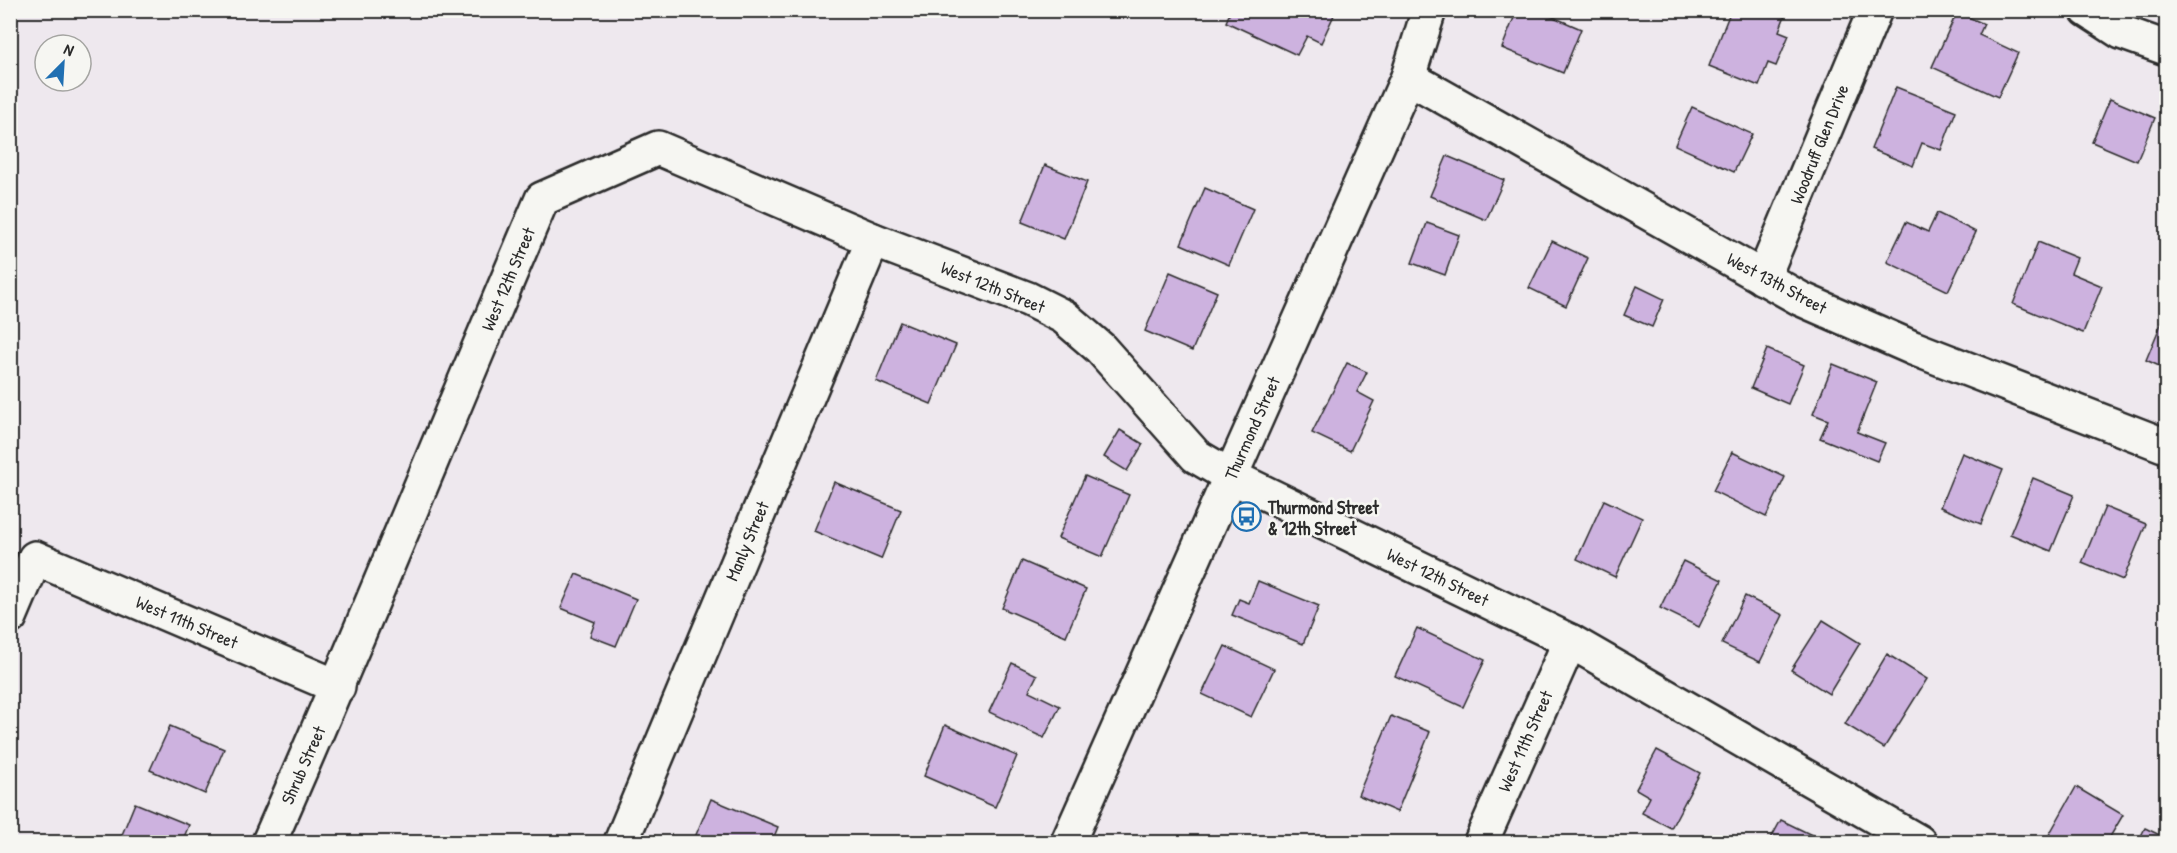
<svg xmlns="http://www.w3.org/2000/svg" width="2177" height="853" viewBox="0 0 2177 853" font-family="'Patrick Hand',sans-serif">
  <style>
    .building { fill: #cdb2df; stroke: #2b2b2b; stroke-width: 1.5 }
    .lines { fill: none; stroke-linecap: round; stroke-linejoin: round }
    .street-casing { stroke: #2b2b2b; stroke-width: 38 }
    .secondary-casing { stroke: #2b2b2b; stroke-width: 38 }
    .street { stroke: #f6f6f2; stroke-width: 33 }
    .secondary { stroke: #f6f6f2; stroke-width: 33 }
    .labels { text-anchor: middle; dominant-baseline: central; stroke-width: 5; stroke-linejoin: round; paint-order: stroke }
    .street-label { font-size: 18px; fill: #2b2b2b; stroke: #f6f6f2 }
    .poi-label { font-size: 18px; font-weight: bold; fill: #2b2b2b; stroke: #f6f6f2; text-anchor: start }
  </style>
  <rect width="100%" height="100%" fill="#eee8ee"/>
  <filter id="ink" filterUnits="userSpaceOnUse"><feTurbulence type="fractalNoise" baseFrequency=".0167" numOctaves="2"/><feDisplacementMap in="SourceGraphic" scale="12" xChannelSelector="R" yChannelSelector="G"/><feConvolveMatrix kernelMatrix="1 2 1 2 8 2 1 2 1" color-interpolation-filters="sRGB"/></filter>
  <g filter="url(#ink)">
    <!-- building -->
    <g class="building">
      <polygon points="1231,10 1324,10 1334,15 1321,43 1307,36 1297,55 1226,22"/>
      <polygon points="1517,10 1537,10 1581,29 1563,73 1502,48"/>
      <polygon points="1731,10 1780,10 1786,13 1779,31 1789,35 1776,66 1768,63 1759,86 1709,66"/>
      <polygon points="1957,12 1984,24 1979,35 2018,53 1998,97 1932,67"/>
      <polygon points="1896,87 1956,111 1941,150 1922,143 1913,166 1871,149"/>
      <polygon points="2110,99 2155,118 2137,161 2092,142"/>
      <polygon points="1692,107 1752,134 1734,172 1675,145"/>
      <polygon points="1447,156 1504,180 1486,220 1430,196"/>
      <polygon points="1045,165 1087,182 1064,239 1022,222"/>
      <polygon points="1205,188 1253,209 1229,265 1181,244"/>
      <polygon points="1937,213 1976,232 1948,291 1887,262 1906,222 1928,232"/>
      <polygon points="1427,223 1459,235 1445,275 1412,263"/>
      <polygon points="1552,241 1588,258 1566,306 1529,288"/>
      <polygon points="2038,242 2077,258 2071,273 2102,286 2083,333 2013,304"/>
      <polygon points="1170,272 1217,292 1192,351 1145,331"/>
      <polygon points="1637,286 1664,299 1652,327 1624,315"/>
      <polygon points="2166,312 2166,369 2146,360"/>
      <polygon points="900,322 956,345 931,404 876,381"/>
      <polygon points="1767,349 1804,365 1788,404 1751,388"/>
      <polygon points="1347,363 1367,372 1357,392 1374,401 1350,451 1312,433"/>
      <polygon points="1833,364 1877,382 1857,432 1885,443 1877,461 1820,438 1828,420 1813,414"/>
      <polygon points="1120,430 1143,444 1127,471 1104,457"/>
      <polygon points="1732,452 1785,477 1766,517 1713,491"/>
      <polygon points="1962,453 2003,470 1981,524 1940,507"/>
      <polygon points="1085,476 1129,495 1102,557 1058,538"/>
      <polygon points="2033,478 2074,495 2051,551 2010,534"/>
      <polygon points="834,482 901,510 881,559 814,531"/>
      <polygon points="1604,500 1642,518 1615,577 1577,559"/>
      <polygon points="2105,507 2146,524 2123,580 2082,563"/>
      <polygon points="1022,561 1086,589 1066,636 1002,608"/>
      <polygon points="1683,561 1722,580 1699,627 1660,608"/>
      <polygon points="576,574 636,599 616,646 590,636 595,622 561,608"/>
      <polygon points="1258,581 1319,606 1303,644 1232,615 1239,599 1249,603"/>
      <polygon points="1745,596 1783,615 1760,662 1722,644"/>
      <polygon points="1823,620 1860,643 1829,694 1791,670"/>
      <polygon points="1417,628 1485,660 1463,707 1395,676"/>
      <polygon points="1225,646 1274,669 1251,717 1202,694"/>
      <polygon points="1887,654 1927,679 1884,748 1845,724"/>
      <polygon points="1012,663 1037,675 1029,691 1060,706 1044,738 989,712"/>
      <polygon points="1391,716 1430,732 1397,812 1358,795"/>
      <polygon points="945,725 1017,756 995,807 924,776"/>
      <polygon points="170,726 224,749 205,794 150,770"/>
      <polygon points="1657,750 1700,773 1671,828 1642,813 1650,797 1636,789"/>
      <polygon points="2076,787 2123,815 2107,842 2045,842"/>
      <polygon points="711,799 778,827 772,842 693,842"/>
      <polygon points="135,803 189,825 182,842 119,842"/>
      <polygon points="1781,820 1826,842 1769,842"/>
      <polygon points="2145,828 2166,838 2166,842 2138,842"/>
    </g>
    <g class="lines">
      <defs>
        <g id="street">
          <polyline points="2087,10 2121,32 2166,48"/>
          <polyline points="1408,77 1801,299 1913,348 2166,446"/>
          <polyline points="1763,278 1875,10"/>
          <polyline points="10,617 35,558 338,687"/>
          <path d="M 269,842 C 363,630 450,413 542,199 L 658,148 L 873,240 L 1028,299 L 1064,317 L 1100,348 L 1196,456 L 1230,476 L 1570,641 L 1919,842"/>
          <polyline points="621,842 873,240"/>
          <polyline points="1481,842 1570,641"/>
        </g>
        <polyline id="secondary" points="1068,842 1408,77 1429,10"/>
      </defs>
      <!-- street casing -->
      <use href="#street" class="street-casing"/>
      <!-- secondary casing -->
      <use href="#secondary" class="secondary-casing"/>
      <!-- street -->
      <use href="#street" class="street"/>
      <!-- secondary -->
      <use href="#secondary" class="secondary"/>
    </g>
  </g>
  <!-- icons -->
  <defs>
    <symbol id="bus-ring" viewBox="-11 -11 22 22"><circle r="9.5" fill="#f6f6f2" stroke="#1f6fb2" stroke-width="1.5"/><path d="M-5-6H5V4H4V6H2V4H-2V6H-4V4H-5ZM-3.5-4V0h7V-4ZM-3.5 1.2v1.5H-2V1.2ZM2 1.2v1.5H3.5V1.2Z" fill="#1f6fb2"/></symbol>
  </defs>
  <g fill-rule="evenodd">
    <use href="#bus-ring" x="1230" y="500" width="33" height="33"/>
  </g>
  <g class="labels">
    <!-- street labels -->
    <g class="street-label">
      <text transform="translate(1819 144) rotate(-68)">Woodruff Glen Drive</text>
      <text transform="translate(508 279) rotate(-67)">West 12th Street</text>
      <text transform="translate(1777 283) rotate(28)">West 13th Street</text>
      <text transform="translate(993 287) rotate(22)">West 12th Street</text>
      <text transform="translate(1252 428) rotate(-66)">Thurmond Street</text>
      <text transform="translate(747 541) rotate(-67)">Manly Street</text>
      <text transform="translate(1438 577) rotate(26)">West 12th Street</text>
      <text transform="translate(187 622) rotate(23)">West 11th Street</text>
      <text transform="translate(1525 741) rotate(-66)">West 11th Street</text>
      <text transform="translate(303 765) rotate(-66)">Shrub Street</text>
    </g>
    <!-- poi labels -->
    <g class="poi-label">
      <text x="1268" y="507">Thurmond Street<tspan x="1268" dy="21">&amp; 12th Street</tspan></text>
    </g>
  </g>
  <!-- margin -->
  <rect width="2177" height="853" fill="none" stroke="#f6f6f2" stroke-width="36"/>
  <rect x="18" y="18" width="2141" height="817" fill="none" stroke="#2b2b2b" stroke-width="2" filter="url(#ink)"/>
  <!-- north arrow -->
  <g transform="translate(63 63) rotate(24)"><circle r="28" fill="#f6f6f2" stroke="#a5a5a2" stroke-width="1.5"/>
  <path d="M0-4.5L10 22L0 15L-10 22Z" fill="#1f6fb2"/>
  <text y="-9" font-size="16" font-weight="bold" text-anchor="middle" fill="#2b2b2b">N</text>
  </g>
</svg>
